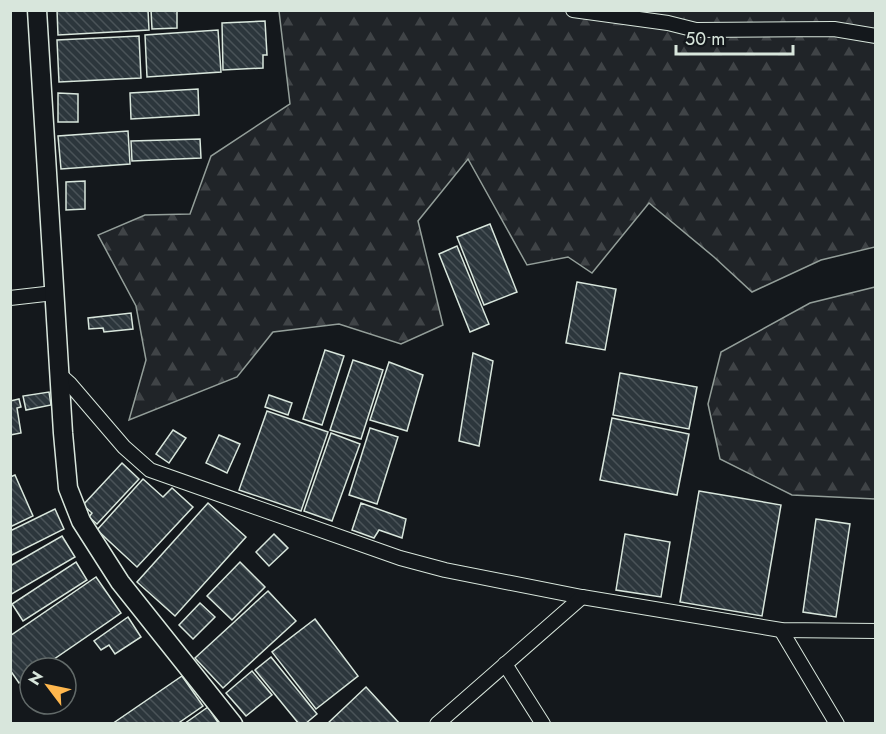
<svg xmlns="http://www.w3.org/2000/svg" width="886" height="734" viewBox="0 0 886 734" font-family="Jost,sans-serif">
  <style>
    .forest { fill: url(#forest-firs); stroke: #939e99; stroke-width: 1.5 }
    .building { fill: url(#building-back-hatch); stroke: #d8e6dc; stroke-width: 1.5 }
    .lines { fill: none; stroke-linecap: round; stroke-linejoin: round }
    .minor-casing { stroke: #d8e6dc; stroke-width: 16 }
    .tertiary-casing { stroke: #d8e6dc; stroke-width: 21 }
    .minor { stroke: #14181c; stroke-width: 14 }
    .tertiary { stroke: #14181c; stroke-width: 18 }
  </style>
  <defs>
    <pattern id="forest-firs" width="22" height="20" patternUnits="userSpaceOnUse" patternTransform="scale(1.5)"><rect width="22" height="20" fill="#202428"/><path d="M5 1l3.5 6h-7zM16 11l3.5 6h-7z" fill="#404447"/></pattern>
    <pattern id="building-back-hatch" width="6" height="6" patternUnits="userSpaceOnUse" patternTransform="scale(1.5)"><rect width="6" height="6" fill="#2c363c"/><path d="M-1 5l2 2M0 0l6 6M5-1l2 2" fill="none" stroke="#4a5358"/></pattern>
  </defs>
  <rect width="100%" height="100%" fill="#14181c"/>
  <!-- forest -->
  <g class="forest">
    <polygon points="279,11 875,11 875,247 821,260 752,292 714,257 649,203 592,273 568,257 527,265 468,159 418,221 443,325 401,344 339,324 273,332 237,377 129,420 146,360 136,306 98,235 145,215 190,214 211,156 290,104"/>
    <polygon points="875,287 875,499 792,495 720,459 708,404 721,352 810,303"/>
  </g>
  <!-- building -->
  <g class="building">
    <polygon points="57,10 148,10 149,30 58,35"/>
    <polygon points="151,10 177,10 177,28 152,29"/>
    <polygon points="265,21 267,55 263,55 263,68 223,70 222,23"/>
    <polygon points="218,30 221,72 147,77 145,35"/>
    <polygon points="139,36 141,78 59,82 57,40"/>
    <polygon points="198,89 199,115 131,119 130,93"/>
    <polygon points="58,93 78,94 78,122 58,122"/>
    <polygon points="128,131 130,164 61,169 58,136"/>
    <polygon points="200,139 201,158 132,161 131,141"/>
    <polygon points="85,181 85,209 66,210 66,182"/>
    <polygon points="490,224 517,292 484,305 457,237"/>
    <polygon points="457,246 489,324 470,332 439,254"/>
    <polygon points="577,282 616,289 605,350 566,343"/>
    <polygon points="131,313 133,329 104,332 103,328 89,329 88,318"/>
    <polygon points="325,350 344,356 322,425 303,419"/>
    <polygon points="473,353 493,361 479,446 459,441"/>
    <polygon points="353,360 383,370 361,439 330,430"/>
    <polygon points="389,362 423,375 407,431 370,420"/>
    <polygon points="620,373 697,387 689,429 613,415"/>
    <polygon points="49,392 51,405 26,410 23,396"/>
    <polygon points="269,395 292,403 288,415 265,407"/>
    <polygon points="19,399 21,407 17,408 21,433 10,435 10,401"/>
    <polygon points="267,411 328,432 301,511 239,490"/>
    <polygon points="612,418 689,434 677,495 600,480"/>
    <polygon points="370,428 398,437 377,504 349,495"/>
    <polygon points="173,430 186,438 169,463 156,454"/>
    <polygon points="331,433 360,444 332,521 304,511"/>
    <polygon points="219,435 240,444 227,473 206,463"/>
    <polygon points="122,463 139,479 97,524 89,517 92,513 83,505"/>
    <polygon points="15,475 33,516 10,527 10,477"/>
    <polygon points="143,479 163,497 172,488 193,507 137,567 97,530"/>
    <polygon points="699,491 781,505 762,616 680,602"/>
    <polygon points="208,503 246,537 175,616 137,582"/>
    <polygon points="361,503 406,519 402,538 379,530 374,538 352,530"/>
    <polygon points="55,509 64,529 10,556 10,531"/>
    <polygon points="816,519 850,524 836,617 803,612"/>
    <polygon points="274,534 288,548 269,566 256,552"/>
    <polygon points="625,534 670,542 661,597 616,590"/>
    <polygon points="62,536 75,557 10,595 10,566"/>
    <polygon points="76,562 87,580 23,621 12,604"/>
    <polygon points="240,562 265,587 232,620 207,596"/>
    <polygon points="96,577 121,613 41,668 30,668 30,675 19,683 10,670 10,636"/>
    <polygon points="268,591 296,621 223,688 195,658"/>
    <polygon points="200,603 215,617 193,639 179,625"/>
    <polygon points="128,617 141,637 115,654 109,645 101,650 94,641"/>
    <polygon points="315,619 358,676 316,709 272,652"/>
    <polygon points="271,657 317,714 305,724 299,724 255,670"/>
    <polygon points="252,671 272,695 246,716 226,693"/>
    <polygon points="182,676 203,706 177,724 112,724"/>
    <polygon points="366,687 400,724 327,724"/>
    <polygon points="208,707 219,724 184,724"/>
  </g>
  <g class="lines">
    <defs>
      <g id="minor">
        <polyline points="573,10 668,23 696,30 834,29 876,36"/>
        <polyline points="10,298 54,293"/>
        <polyline points="60,375 70,384 124,447 150,470 400,558 445,570 582,597 781,630 876,631"/>
        <polyline points="781,630 837,724"/>
        <polyline points="505,664 543,724"/>
        <polyline points="437,724 582,597"/>
      </g>
      <polyline id="tertiary" points="37,10 63,433 68,488 81,521 120,582 233,724"/>
    </defs>
    <!-- minor casing -->
    <use href="#minor" class="minor-casing"/>
    <!-- tertiary casing -->
    <use href="#tertiary" class="tertiary-casing"/>
    <!-- minor -->
    <use href="#minor" class="minor"/>
    <!-- tertiary -->
    <use href="#tertiary" class="tertiary"/>
  </g>
  <!-- border -->
  <rect width="886" height="734" fill="none" stroke="#d8e6dc" stroke-width="24"/>
  <!-- north arrow -->
  <g transform="translate(48 686) rotate(302)"><circle r="28" fill="#14181c" stroke="#626a69" stroke-width="1.5"/>
  <path d="M0-4.5L10 22L0 15L-10 22Z" fill="#ffb74d"/>
  <text y="-9" font-size="16" font-weight="bold" text-anchor="middle" fill="#d8e6dc">N</text>
  </g>
  <!-- scale -->
  <path d="M676 45v9h117v-9" fill="none" stroke="#d8e6dc" stroke-width="3"/>
  <text x="685" y="45" font-size="18" fill="#d8e6dc" stroke="#14181c" stroke-width="4.5" paint-order="stroke">50 m</text>
</svg>
